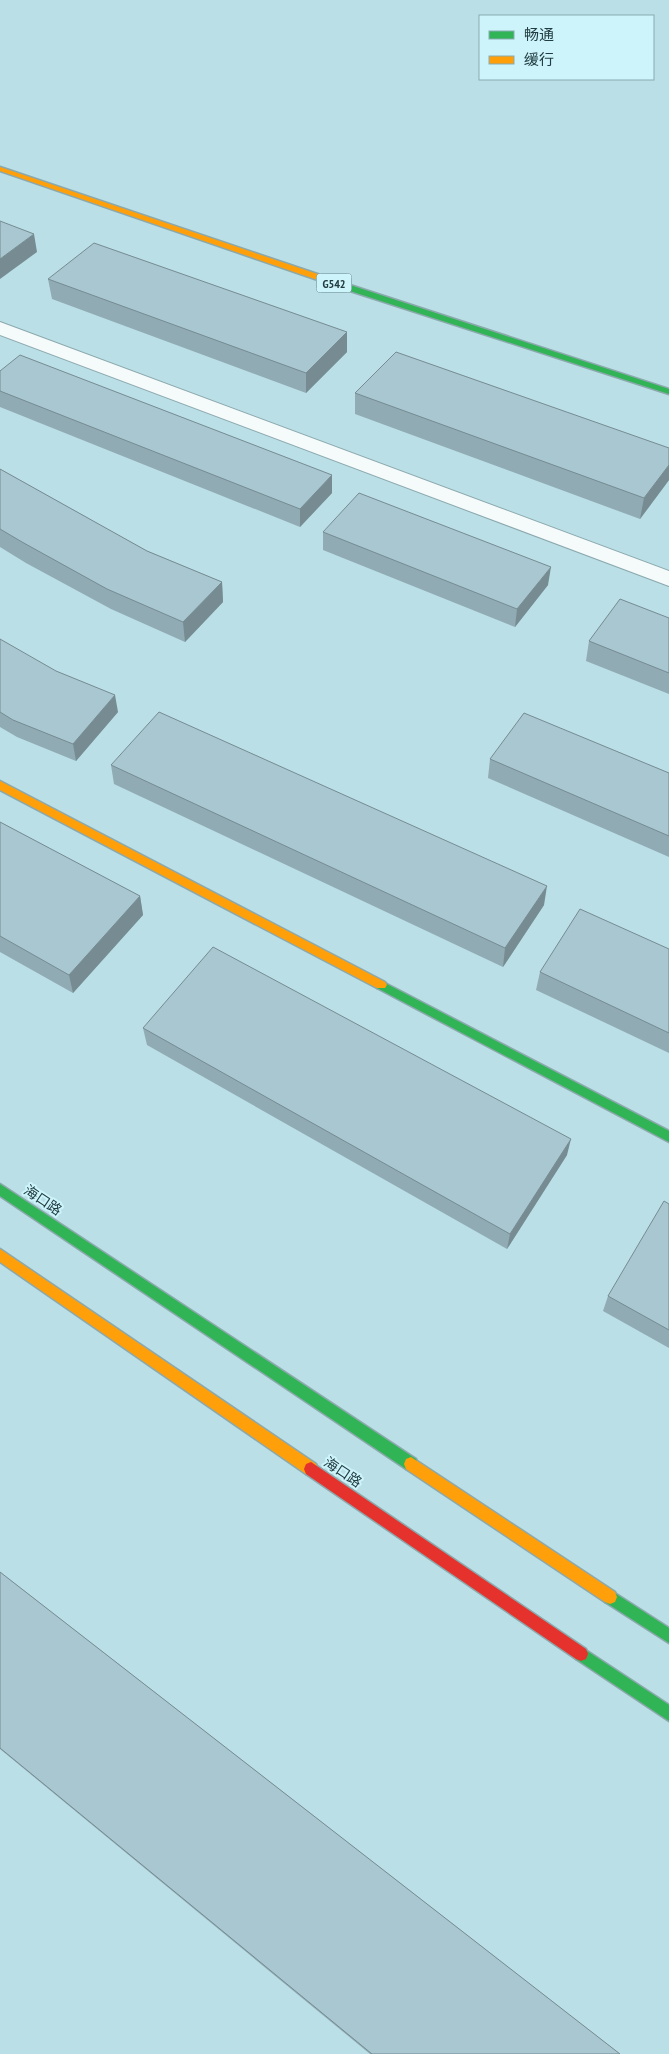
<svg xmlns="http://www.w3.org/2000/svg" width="669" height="2054" viewBox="0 0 669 2054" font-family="'PT Sans Narrow','Noto Sans SC',sans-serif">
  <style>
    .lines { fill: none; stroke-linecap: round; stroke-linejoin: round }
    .street-casing { stroke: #8ba9ad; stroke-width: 2 }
    .fast-casing { stroke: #8ba9ad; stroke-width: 3 }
    .slow-casing { stroke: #8ba9ad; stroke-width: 3 }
    .jam-casing { stroke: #8ba9ad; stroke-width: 3 }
    .street { fill: #f5fafb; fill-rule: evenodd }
    .fast { fill: #30b455; fill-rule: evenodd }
    .slow { fill: #ff9f0a; fill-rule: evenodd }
    .jam { fill: #e5322d; fill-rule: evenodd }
    .wall { fill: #90abb4 }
    .shaded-wall { fill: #768b92 }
    .building { fill: #a8c7d1; stroke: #768b92 }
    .labels { text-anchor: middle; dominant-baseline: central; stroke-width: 4; stroke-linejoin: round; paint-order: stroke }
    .shield { fill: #cdf4fb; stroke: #557479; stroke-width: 1 }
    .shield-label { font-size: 12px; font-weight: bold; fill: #223d41 }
    .street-label { font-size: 14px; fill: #223d41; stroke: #cdf4fb }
  </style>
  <rect width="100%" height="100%" fill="#badfe6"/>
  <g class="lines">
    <defs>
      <polygon id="street" points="0,322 669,571 669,586 0,335"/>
      <g id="fast">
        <polygon points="344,285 350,285 669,389 669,394 344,289"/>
        <polygon points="381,981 669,1131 669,1142 377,988 375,985 377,982"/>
        <polygon points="0,1184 416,1459 418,1464 416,1469 411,1471 406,1469 0,1196"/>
        <polygon points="610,1590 669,1628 669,1643 605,1602 603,1597 605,1592"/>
        <polygon points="581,1647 669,1705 669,1721 576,1659 574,1654 576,1649"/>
      </g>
      <g id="slow">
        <polygon points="0,167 350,285 351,287 344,289 0,171"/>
        <polygon points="0,781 385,982 387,985 385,988 377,988 0,790"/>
        <polygon points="0,1249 316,1464 318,1469 316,1474 311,1476 306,1474 0,1262"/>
        <polygon points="411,1457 615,1592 617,1597 615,1602 610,1604 605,1602 406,1469 404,1464 406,1459"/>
      </g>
      <polygon id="jam" points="311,1462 586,1649 588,1654 586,1659 581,1661 576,1659 306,1474 304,1469 306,1464"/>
    </defs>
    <!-- street casing -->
    <use href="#street" class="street-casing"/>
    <!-- fast casing -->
    <use href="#fast" class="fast-casing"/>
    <!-- slow casing -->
    <use href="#slow" class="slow-casing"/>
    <!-- jam casing -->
    <use href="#jam" class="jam-casing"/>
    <!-- street -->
    <use href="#street" class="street"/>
    <!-- fast -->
    <use href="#fast" class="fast"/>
    <!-- slow -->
    <use href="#slow" class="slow"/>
    <!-- jam -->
    <use href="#jam" class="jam"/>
  </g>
  <!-- wall -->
  <g class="wall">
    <polygon points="48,279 347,332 347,352 306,393 52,299"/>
    <polygon points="0,371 332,475 332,493 300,527 0,407"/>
    <polygon points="355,393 669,448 669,480 640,519 355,414"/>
    <polygon points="0,469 147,551 222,582 223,602 185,642 111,609 26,563 0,547"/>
    <polygon points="323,532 548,585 515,627 323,550"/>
    <polygon points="669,618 669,694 586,661 589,641"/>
    <polygon points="0,639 118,712 76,761 17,737 0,727"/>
    <polygon points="490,759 669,773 669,857 488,778"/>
    <polygon points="111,765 544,905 503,967 114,784"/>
    <polygon points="0,822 140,896 143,915 73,993 0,952"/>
    <polygon points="669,949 669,1053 536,990 540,972"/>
    <polygon points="143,1028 567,1155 507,1249 147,1045"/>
    <polygon points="669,1204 669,1348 603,1311 608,1296"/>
    <polygon points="0,1572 620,2054 370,2054 0,1749"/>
  </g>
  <!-- shaded-wall -->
  <g class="shaded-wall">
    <polygon points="34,234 37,252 0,279 0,259"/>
    <polygon points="347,332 347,352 306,393 306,373"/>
    <polygon points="669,465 669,480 640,519 644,498"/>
    <polygon points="332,475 332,493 300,527 300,509"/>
    <polygon points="551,567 548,585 515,627 517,609"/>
    <polygon points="222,582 223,602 185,642 183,622"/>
    <polygon points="115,695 118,712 76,761 73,744"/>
    <polygon points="547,886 544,905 503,967 505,948"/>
    <polygon points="140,896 143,915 73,993 69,975"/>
    <polygon points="571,1139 567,1155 507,1249 510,1234"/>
  </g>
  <!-- building -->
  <g class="building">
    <polygon points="0,221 34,234 0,259"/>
    <polygon points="94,243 347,332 306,373 48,279"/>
    <polygon points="396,352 669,448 669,465 644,498 355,393"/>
    <polygon points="20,355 332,475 300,509 0,391 0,371"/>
    <polygon points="0,469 147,551 222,582 183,622 107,589 22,542 0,529"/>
    <polygon points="359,493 551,567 517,609 323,532"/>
    <polygon points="620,599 669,618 669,673 589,641"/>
    <polygon points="0,639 56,671 115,695 73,744 13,720 0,712"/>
    <polygon points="159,712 547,886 505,948 111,765"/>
    <polygon points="524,713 669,773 669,836 490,759"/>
    <polygon points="0,822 140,896 69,975 0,936"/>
    <polygon points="580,909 669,949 669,1033 540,972"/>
    <polygon points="213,947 571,1139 510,1234 143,1028"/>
    <polygon points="664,1201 669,1204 669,1330 608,1296"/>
    <polygon points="0,1572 620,2054 372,2054 0,1748"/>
  </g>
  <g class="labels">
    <!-- shield labels -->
    <rect class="shield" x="316.5" y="273.5" width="35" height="19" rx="4"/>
    <g class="shield-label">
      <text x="334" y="283">G542</text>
    </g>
    <!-- street labels -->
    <g class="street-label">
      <text transform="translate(43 1200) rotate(34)">海口路</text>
      <text transform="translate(343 1472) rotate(34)">海口路</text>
    </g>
  </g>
  <!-- legend -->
  <rect x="479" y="15" width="175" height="65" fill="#cdf4fb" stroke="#89abb1"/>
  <rect x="489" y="31" width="25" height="8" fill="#30b455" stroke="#89abb1"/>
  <text x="524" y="40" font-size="15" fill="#223d41">畅通</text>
  <rect x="489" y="56" width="25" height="8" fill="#ff9f0a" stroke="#89abb1"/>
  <text x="524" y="65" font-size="15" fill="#223d41">缓行</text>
</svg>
